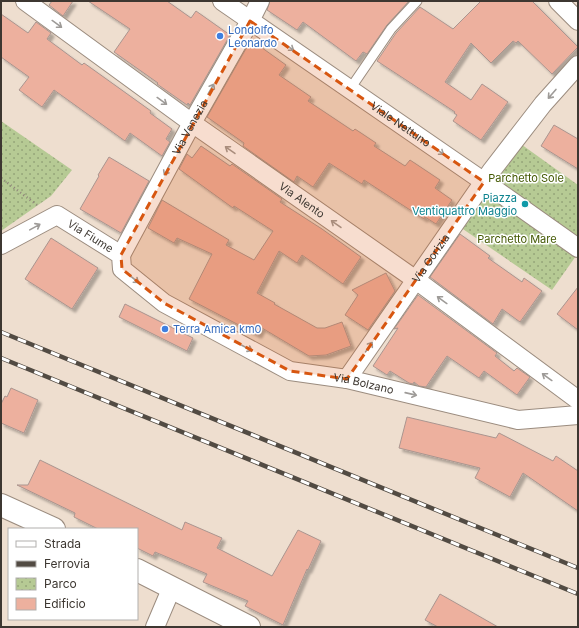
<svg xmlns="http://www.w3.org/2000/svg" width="579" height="628" viewBox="0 0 579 628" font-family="Inter,sans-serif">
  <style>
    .park { fill: url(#park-dots) }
    .building { fill: #edb09e; stroke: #aa958f; filter: url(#shadow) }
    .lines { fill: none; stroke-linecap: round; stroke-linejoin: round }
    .service-casing { stroke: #9b8c7f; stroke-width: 11 }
    .minor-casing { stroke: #9b8c7f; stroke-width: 20 }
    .secondary-casing { stroke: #9b8c7f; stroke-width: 24 }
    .path { stroke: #8e8379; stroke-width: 2.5; stroke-dasharray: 1 3; stroke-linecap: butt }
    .service { stroke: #fff; stroke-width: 9 }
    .minor { stroke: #fff; stroke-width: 18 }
    .secondary { stroke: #fff; stroke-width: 22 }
    .rail-casing { stroke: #524b43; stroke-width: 4.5 }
    .rail { stroke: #fff; stroke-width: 3; stroke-dasharray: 9; stroke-linecap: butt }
    .oneway { stroke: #9e9b98 }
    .marked { fill: #d75610; fill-opacity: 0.2; stroke: #d75610; stroke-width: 3; stroke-dasharray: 8 5; stroke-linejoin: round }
    .shop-dot { fill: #3f7fe0; stroke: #fff; stroke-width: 1.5 }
    .culture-dot { fill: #0f9aa8; stroke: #fff; stroke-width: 1.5 }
    .labels { text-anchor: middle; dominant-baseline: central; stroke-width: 3; stroke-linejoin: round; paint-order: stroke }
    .shop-label { font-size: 11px; fill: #366cbe; stroke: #fff; text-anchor: start }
    .street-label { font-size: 11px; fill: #3d3731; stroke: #fff }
    .park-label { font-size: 11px; fill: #445903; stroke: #fff }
    .culture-label { font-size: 11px; fill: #0d838f; stroke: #fff; text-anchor: end }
  </style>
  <defs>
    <pattern id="park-dots" width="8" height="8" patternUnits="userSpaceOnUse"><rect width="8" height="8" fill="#b6ca94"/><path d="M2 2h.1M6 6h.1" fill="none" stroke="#95a579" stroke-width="1.8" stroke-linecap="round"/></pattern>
    <filter id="shadow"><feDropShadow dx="3.5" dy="3.5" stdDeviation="1" flood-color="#0004"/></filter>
  </defs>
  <rect width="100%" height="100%" fill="#eedecf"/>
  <!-- park -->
  <g class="park">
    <polygon points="1,121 72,170 51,196 1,231"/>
    <polygon points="518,142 578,185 578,242 488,181"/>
    <polygon points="483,188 578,253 552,290 457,225"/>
  </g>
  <!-- building -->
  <g class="building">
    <polygon points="52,1 73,1 63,16 49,5"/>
    <polygon points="88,1 167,1 191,18 196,11 230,35 190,105 188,103 187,105 157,84 158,83 114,52 130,29"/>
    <polygon points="270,1 409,1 387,25 367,54 363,52 356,61 303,22 297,30 267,10"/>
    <polygon points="481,1 532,1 578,47 552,74 518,41 516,43 513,41 491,63 471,43 445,82 471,100 482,84 508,102 481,140 453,121 457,115 454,113 455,112 377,61 396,33 420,7 453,29"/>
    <polygon points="1,14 28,33 36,22 51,33 47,39 82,65 84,63 151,111 150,113 172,129 166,139 170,142 162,156 130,133 125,141 54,90 42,107 19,90 29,77 1,57"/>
    <polygon points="251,40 286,65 279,75 311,97 308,101 353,131 355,129 376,143 374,146 405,166 410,160 440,180 435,188 452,200 436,224 425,217 424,219 364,180 362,184 329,163 313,187 297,176 294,182 243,146 244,143 207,117"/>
    <polygon points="554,125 578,139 578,169 541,146"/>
    <polygon points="201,146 230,166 232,164 282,199 280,202 322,229 361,257 343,284 302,255 297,263 279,251 257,293 275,303 274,304 317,328 325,328 342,322 351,346 326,355 309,356 262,328 258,335 189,299 212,254 177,238 174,243 148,228 162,200 229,240 226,245 254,260 273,231 234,206 233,208 179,169 187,154 192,158"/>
    <polygon points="109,157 149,181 121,233 80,209 99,176 98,175"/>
    <polygon points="460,234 490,256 488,258 522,282 524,278 542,291 520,322 502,309 493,324 430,277"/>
    <polygon points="51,238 98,268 72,309 25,279"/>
    <polygon points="386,273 395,291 368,330 345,315 358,295 352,290"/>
    <polygon points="578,287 578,330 557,314"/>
    <polygon points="418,295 497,353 495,356 514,371 517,368 530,377 517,395 484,371 479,378 447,356 426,387 419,386 414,382 413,384 409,383 390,371 387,375 373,366 398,328 394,329"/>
    <polygon points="125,304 193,338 187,351 119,317"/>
    <polygon points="11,388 38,400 24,433 1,423 1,404 5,396 7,397"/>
    <polygon points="407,417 496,438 499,433 553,461 556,456 578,471 578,511 523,473 510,497 475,478 480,468 399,448"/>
    <polygon points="40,460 182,530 185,522 222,538 217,548 272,576 298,530 321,541 308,570 307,569 283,625 245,606 248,601 203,582 207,574 155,552 153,556 137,548 137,529 98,529 74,517 75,513 17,485 28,485"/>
    <polygon points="440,594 498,627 438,627 425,620"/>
  </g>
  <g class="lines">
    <defs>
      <polyline id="service" points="350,89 391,29 417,1"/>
      <g id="minor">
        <path id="s1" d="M 25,1 L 192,123 L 416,280 L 578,400"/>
        <path id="s2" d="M 222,1 L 493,188 L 578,248"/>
        <polyline points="558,1 578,21"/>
        <path id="s3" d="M 1,245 L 57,215 L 121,255 L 122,269 L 164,303 L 290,371 L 347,379 L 518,420 L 578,415"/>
        <path id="s4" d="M 121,255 L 192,123 L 250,21 L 260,1"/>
        <path id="s5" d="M 347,379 L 492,170 L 543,104 L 578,65"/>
        <polyline points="155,627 172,587"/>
      </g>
      <g id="secondary">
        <polyline points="1,505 54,529"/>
        <polyline points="137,570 249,627"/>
      </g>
    </defs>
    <!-- service casing -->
    <use href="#service" class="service-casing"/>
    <!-- minor casing -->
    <use href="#minor" class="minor-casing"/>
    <!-- secondary casing -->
    <use href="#secondary" class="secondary-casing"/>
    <!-- path -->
    <polyline class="path" points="1,178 37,205"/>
    <!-- service -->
    <use href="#service" class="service"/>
    <!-- minor -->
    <use href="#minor" class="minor"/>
    <!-- secondary -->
    <use href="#secondary" class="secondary"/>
    <defs>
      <g id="rail">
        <polyline points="1,332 578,568"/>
        <polyline points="1,358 578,594"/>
      </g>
    </defs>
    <!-- rail casing -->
    <use href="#rail" class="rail-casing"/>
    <!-- rail -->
    <use href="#rail" class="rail"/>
  </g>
  <!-- one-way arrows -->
  <defs><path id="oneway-shaft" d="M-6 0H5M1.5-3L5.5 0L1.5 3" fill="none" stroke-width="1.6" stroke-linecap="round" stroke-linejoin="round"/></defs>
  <g class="oneway">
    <use href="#oneway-shaft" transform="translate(57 24) rotate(36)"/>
    <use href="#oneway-shaft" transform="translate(289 47) rotate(35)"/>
    <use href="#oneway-shaft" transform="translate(211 89) rotate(-60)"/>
    <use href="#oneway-shaft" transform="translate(552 94) rotate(131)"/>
    <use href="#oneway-shaft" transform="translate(162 101) rotate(36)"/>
    <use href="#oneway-shaft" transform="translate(230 150) rotate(-145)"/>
    <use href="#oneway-shaft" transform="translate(439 151) rotate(35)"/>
    <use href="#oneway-shaft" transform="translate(167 170) rotate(118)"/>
    <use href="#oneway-shaft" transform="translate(336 224) rotate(-145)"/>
    <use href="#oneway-shaft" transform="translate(35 227) rotate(-29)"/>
    <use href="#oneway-shaft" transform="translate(134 279) rotate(39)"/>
    <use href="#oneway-shaft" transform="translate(442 300) rotate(-144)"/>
    <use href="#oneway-shaft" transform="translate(369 347) rotate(-55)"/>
    <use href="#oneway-shaft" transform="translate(247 348) rotate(28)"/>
    <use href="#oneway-shaft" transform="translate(547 377) rotate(-144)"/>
    <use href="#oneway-shaft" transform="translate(411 394) rotate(13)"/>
  </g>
  <!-- marked area -->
  <path class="marked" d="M 250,21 L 484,182 L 347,379 L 290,371 L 164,303 L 122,269 L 121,255 Z"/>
  <!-- markers -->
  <g class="shop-dot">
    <circle cx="220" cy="36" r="4"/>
    <circle cx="165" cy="329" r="4"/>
  </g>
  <circle class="culture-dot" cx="525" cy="204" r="4"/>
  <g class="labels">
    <!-- shop labels -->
    <g class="shop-label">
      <text x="228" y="30">Londolfo<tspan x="228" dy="13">Leonardo</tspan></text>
      <text x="173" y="329">Terra Amica km0</text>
    </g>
    <!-- street labels -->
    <g class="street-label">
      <text stroke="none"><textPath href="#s2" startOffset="217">Viale Nettuno</textPath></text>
      <text stroke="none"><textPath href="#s4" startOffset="145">Via Venezia</textPath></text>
      <text stroke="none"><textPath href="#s1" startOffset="341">Via Alento</textPath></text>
      <text stroke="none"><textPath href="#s3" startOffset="103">Via Fiume</textPath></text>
      <text stroke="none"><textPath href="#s5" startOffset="147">Via Gorizia</textPath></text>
      <text stroke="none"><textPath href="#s3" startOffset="425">Via Bolzano</textPath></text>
    </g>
    <!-- park labels -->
    <g class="park-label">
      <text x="526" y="178">Parchetto Sole</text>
      <text x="517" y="239">Parchetto Mare</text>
    </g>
    <!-- culture labels -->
    <g class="culture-label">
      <text x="517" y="198">Piazza<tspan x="517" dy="13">Ventiquattro Maggio</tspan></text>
    </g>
  </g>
  <!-- border -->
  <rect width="579" height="628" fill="none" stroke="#3d3731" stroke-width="4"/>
  <!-- legend -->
  <rect x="8" y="528" width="130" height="92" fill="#ffffff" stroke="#b1afad"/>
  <rect x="16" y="541" width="20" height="6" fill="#ffffff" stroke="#b1afad"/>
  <text x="44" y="548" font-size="12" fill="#3d3731">Strada</text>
  <rect x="16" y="561" width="20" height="6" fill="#524b43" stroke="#b1afad"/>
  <text x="44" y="568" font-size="12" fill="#3d3731">Ferrovia</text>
  <rect x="16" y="578" width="20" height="12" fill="url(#park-dots)" stroke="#b1afad"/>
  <text x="44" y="588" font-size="12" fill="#3d3731">Parco</text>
  <rect x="16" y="598" width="20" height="12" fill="#edb09e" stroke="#b1afad"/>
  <text x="44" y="608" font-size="12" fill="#3d3731">Edificio</text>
</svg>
